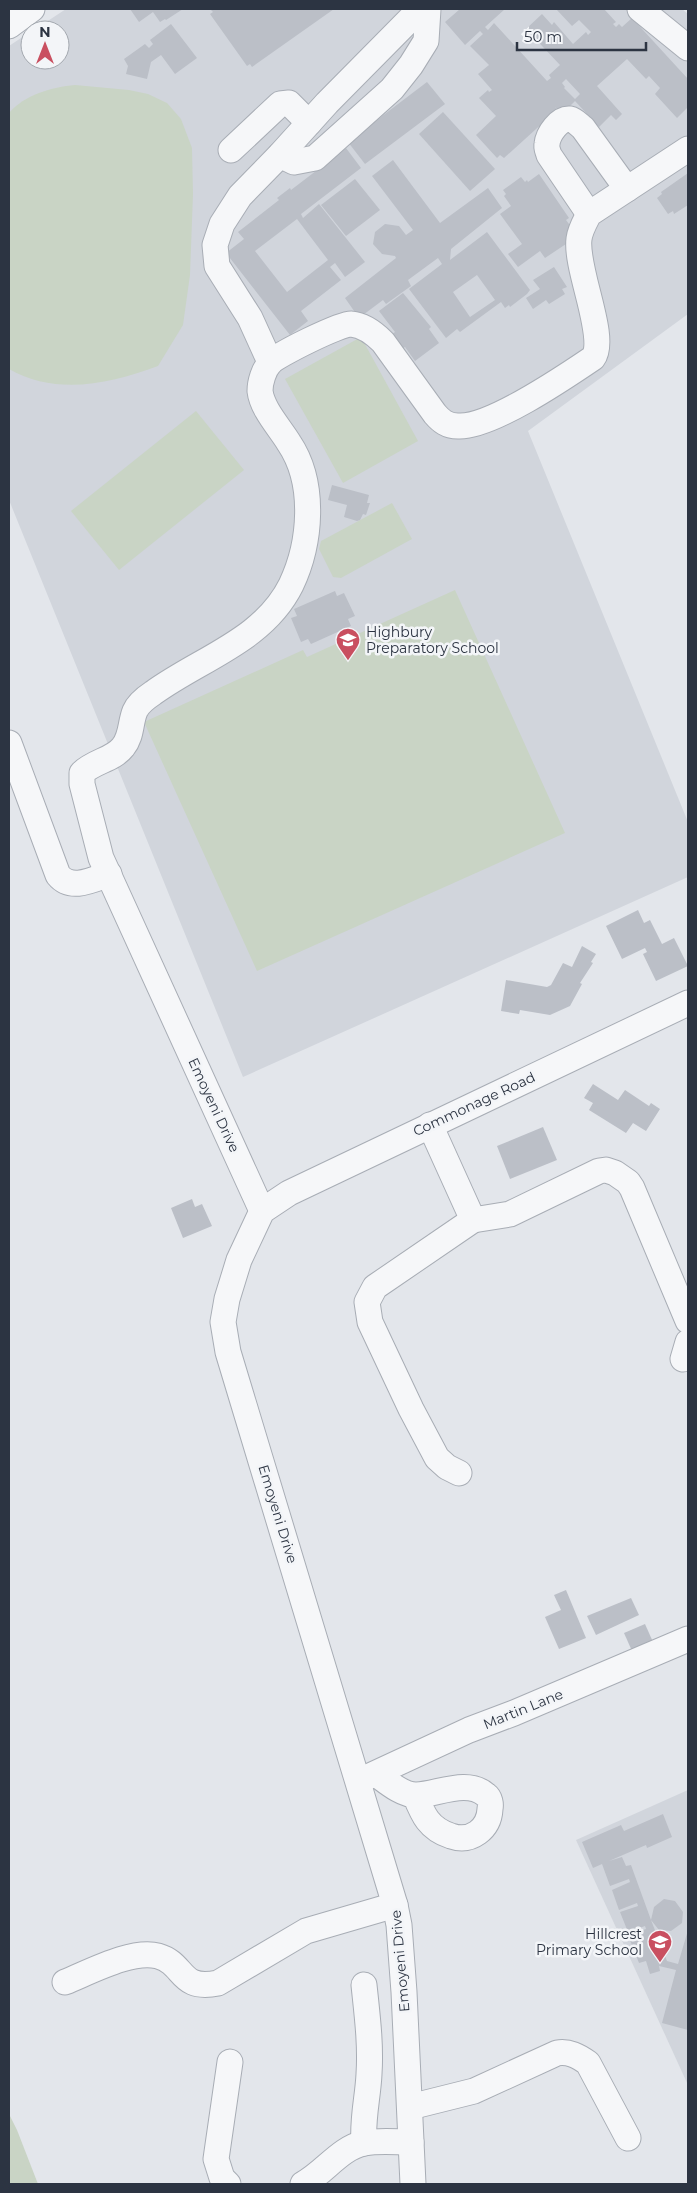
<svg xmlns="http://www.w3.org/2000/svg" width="697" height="2193" viewBox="0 0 697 2193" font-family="Montserrat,sans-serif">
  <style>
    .built { fill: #d1d5dc }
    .green { fill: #c9d4c5 }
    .building { fill: #bbbfc7; fill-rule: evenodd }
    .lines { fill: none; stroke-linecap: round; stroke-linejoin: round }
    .minor-casing { stroke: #a8adb5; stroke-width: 27 }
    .minor { stroke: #f6f7f9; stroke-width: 25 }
    .labels { text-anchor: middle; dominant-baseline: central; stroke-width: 5; stroke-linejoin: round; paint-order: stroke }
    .poi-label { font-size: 14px; fill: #2c3442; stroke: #f3f5f8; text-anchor: start }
    .street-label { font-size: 14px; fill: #2c3442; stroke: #f3f5f8 }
  </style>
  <rect width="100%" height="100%" fill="#e3e6eb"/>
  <!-- built -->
  <g class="built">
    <polygon points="66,9 682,9 688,14 688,314 528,431 688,822 688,877 243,1077 9,500 9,46 30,32 30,60 60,60 60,30 34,30"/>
    <polygon points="688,1790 688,2085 576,1840"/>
  </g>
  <!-- green -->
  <g class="green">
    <path d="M 75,85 L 129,90 L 148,94 L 167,103 L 181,119 L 192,148 L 193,194 L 190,275 L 183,325 L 158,366 C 110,384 56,396 9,369 L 9,113 C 24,95 52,87 75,85 Z"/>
    <polygon points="361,337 418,441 343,483 285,379"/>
    <polygon points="196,411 244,470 119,570 71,511"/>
    <polygon points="392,503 412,539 341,578 333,577 319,549 321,541"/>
    <polygon points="455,590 565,833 257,971 144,722 303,650 307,657"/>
    <polygon points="9,2114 17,2130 38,2184 9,2184"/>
  </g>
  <!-- building -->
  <g class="building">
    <polygon points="130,9 183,9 166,20 165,19 160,22 153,12 139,22"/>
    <polygon points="212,9 334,9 252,67 250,64 247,66 210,14 213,12 211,10"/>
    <path d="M 460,9 L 505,9 L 485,27 L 488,30 L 494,23 L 547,81 L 551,78 L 549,75 L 560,65 L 526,29 L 542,14 L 552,25 L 554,22 L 573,44 L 586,32 L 588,35 L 591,32 L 579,20 L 572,26 L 556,9 L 604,9 L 616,22 L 613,24 L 616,27 L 619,24 L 622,27 L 632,18 L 688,79 L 688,107 L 677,118 L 655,94 L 660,88 L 649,76 L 646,79 L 627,59 L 597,86 L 622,114 L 616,120 L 611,115 L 599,127 L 575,101 L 562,114 L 555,107 L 557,110 L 504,158 L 500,155 L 497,158 L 476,135 L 496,116 L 479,98 L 488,90 L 489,92 L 492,90 L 478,74 L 489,65 L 470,46 L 483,34 L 480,31 L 465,45 L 445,22 ZM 566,79 L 580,94 L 575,99 L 564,88 L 565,87 L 562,83 Z"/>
    <polygon points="171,24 197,58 175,74 161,55 151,62 147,79 126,74 128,66 124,59 145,44 149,48 153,44 150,40"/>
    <polygon points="427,82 445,104 365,164 348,142"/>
    <polygon points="443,112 495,169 470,191 419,134"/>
    <path d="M 346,148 L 361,168 L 301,214 L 303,218 L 319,204 L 365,262 L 345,277 L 335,263 L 330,267 L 341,280 L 301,311 L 308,321 L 290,335 L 226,253 L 244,239 L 238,232 L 279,200 L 277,198 L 290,188 L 291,190 ZM 297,219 L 328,260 L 287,292 L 255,251 Z"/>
    <path d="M 393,160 L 440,223 L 488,188 L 502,208 L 451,249 L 450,260 L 487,232 L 530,290 L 527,294 L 510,307 L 509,305 L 505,308 L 501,302 L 460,332 L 457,329 L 446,338 L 409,289 L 442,264 L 438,258 L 408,280 L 411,286 L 386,304 L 383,300 L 359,318 L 345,298 L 396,258 L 395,256 L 382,254 L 373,244 L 375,232 L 385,224 L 399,226 L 406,235 L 413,230 L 372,176 ZM 477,275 L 495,300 L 470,317 L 453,292 Z"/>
    <polygon points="688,173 688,205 674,214 673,211 668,214 657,198 662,194 661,192"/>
    <polygon points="539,174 569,218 566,220 572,228 567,232 572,240 545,258 540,251 518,267 508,254 522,244 500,214 511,206 504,196 506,194 503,190 521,177 525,182 527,180 528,182"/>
    <polygon points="355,179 380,210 346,236 321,205"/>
    <polygon points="554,267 567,287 562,289 565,294 549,304 546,300 533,309 526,298 540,289 533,280"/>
    <polygon points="403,293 431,327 429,329 439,343 415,361 405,347 402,349 391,335 395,332 379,311"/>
    <polygon points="332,485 369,495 367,503 370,503 366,515 363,514 360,520 357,521 344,517 347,505 328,500"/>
    <polygon points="335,591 337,596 344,593 355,616 348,619 351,626 311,644 308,639 301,642 291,618 297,616 294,609"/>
    <polygon points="638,910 644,923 650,920 662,944 674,938 688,966 656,981 643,954 647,952 645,948 622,959 606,926"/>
    <polygon points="582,946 596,954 591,962 593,963 580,983 582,984 570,1006 550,1015 520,1010 519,1014 501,1011 506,980 547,987 551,985 563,963 572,967"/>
    <polygon points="593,1084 618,1100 625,1090 649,1106 651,1103 660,1109 646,1131 633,1123 626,1133 589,1110 593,1103 584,1098"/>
    <polygon points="543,1127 557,1160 510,1179 497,1146"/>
    <polygon points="192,1199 195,1207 202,1204 212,1226 183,1238 171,1208"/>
    <polygon points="566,1590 586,1638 559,1649 545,1617 561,1610 554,1595"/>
    <polygon points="631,1598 639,1615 596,1635 587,1616"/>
    <polygon points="645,1624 653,1642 632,1651 624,1633"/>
    <polygon points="663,1814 672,1837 647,1848 646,1845 609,1861 622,1857 626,1866 631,1865 651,1920 654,1907 664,1899 675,1901 683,1912 682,1923 671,1931 659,1930 651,1920 667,1961 678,1964 688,1930 688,2030 662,2023 676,1970 659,1966 660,1971 650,1974 646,1961 639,1963 628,1935 646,1929 645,1926 628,1932 620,1912 638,1906 637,1903 619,1910 612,1890 630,1882 629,1879 610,1886 602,1864 593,1868 582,1842 621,1825 624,1831"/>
  </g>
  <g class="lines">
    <defs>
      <g id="minor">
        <polyline points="640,9 688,48"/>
        <polyline points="9,26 32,9"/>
        <polyline points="231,150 280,104 289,103 309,123"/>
        <polyline points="280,155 294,162 315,158 392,89 411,65 426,41 428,9"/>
        <path d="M 589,214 L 549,155 C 548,151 546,148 547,144 C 548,134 559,118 570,119 C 575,120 579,125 583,128 L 627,189"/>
        <polyline points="270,362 250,318 217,266 215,245 222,224 240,196 280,155 327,103 420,9"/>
        <path d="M 9,743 L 58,875 C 71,891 92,880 109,874"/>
        <polyline points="430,1125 473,1220 510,1214 599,1171 606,1170 615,1173 628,1182 632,1188 688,1321"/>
        <path d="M 262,1211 L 101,858 L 82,784 L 82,773 C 94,761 113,760 123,747 C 132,736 130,723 135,711 C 138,704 147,697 153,693 C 201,658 263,641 291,585 C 311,543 316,483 289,443 C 280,428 262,409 260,391 C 260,382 264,369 270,363 C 276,355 342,323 351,324 C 364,325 374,333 383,342 L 435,414 C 441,421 447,426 458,426 C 490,428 565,377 593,358 C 608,338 575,269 579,239 C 580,230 585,222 589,214 L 688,149"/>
        <polyline points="683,1359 688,1342"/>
        <polyline points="459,1473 447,1467 437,1458 411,1409 370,1322 367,1302 375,1287 473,1220"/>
        <path d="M 376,1774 C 387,1782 402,1795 416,1795 C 436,1795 467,1778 486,1795 C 490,1798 491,1804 490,1809 C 489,1829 471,1843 451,1836 C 429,1829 423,1815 415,1795"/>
        <polyline points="359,1781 469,1730 514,1713 688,1639"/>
        <path d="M 65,1982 C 90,1972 132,1949 158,1956 C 186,1964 178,1991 218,1983 L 306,1931 L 395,1905"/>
        <path d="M 364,1985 C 367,2014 371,2044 369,2074 C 368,2097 362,2119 364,2143"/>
        <path d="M 410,2107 L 474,2091 L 557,2053 C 569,2051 578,2056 588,2063 L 628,2138"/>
        <polyline points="228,2184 222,2178 216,2159 230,2062"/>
        <path d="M 303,2184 C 324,2173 340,2148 364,2143 C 379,2140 396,2142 411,2142"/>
        <polyline points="413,2184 404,1992 399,1925 395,1905 228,1352 223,1322 227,1299 239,1260 262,1211 289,1193 688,1003"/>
      </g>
    </defs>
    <!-- minor casing -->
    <use href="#minor" class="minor-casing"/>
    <!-- minor -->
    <use href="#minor" class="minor"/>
  </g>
  <!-- icons -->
  <defs>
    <symbol id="school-pin" viewBox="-11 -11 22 30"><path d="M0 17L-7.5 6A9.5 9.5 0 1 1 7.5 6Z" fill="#c94f60" stroke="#f3f5f8"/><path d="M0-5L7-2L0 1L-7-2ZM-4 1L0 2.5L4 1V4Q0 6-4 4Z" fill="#fff"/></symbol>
  </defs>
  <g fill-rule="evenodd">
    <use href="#school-pin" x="334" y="626" width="28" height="38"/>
    <use href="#school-pin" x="646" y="1928" width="28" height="38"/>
  </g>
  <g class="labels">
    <!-- poi labels -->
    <g class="poi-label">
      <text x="366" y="632">Highbury<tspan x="366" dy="16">Preparatory School</tspan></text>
      <text x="642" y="1934" text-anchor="end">Hillcrest<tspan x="642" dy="16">Primary School</tspan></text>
    </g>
    <!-- street labels -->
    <g class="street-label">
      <text transform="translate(474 1104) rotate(-25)">Commonage Road</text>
      <text transform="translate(214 1105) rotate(65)">Emoyeni Drive</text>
      <text transform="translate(278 1514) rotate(73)">Emoyeni Drive</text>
      <text transform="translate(523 1709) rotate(-22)">Martin Lane</text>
      <text transform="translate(400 1961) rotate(-95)">Emoyeni Drive</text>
    </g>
  </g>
  <!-- border -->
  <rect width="697" height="2193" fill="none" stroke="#2c3442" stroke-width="20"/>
  <!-- north arrow -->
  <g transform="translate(45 45)"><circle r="24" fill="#f3f5f8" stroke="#a3a8af"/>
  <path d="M0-4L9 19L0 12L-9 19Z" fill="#c94f60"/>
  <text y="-8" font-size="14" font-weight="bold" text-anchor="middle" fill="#2c3442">N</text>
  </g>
  <!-- scale -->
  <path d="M517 42v8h129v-8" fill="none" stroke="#2c3442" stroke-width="2.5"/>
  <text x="524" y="42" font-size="15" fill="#2c3442" stroke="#f3f5f8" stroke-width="4" paint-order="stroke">50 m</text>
</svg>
